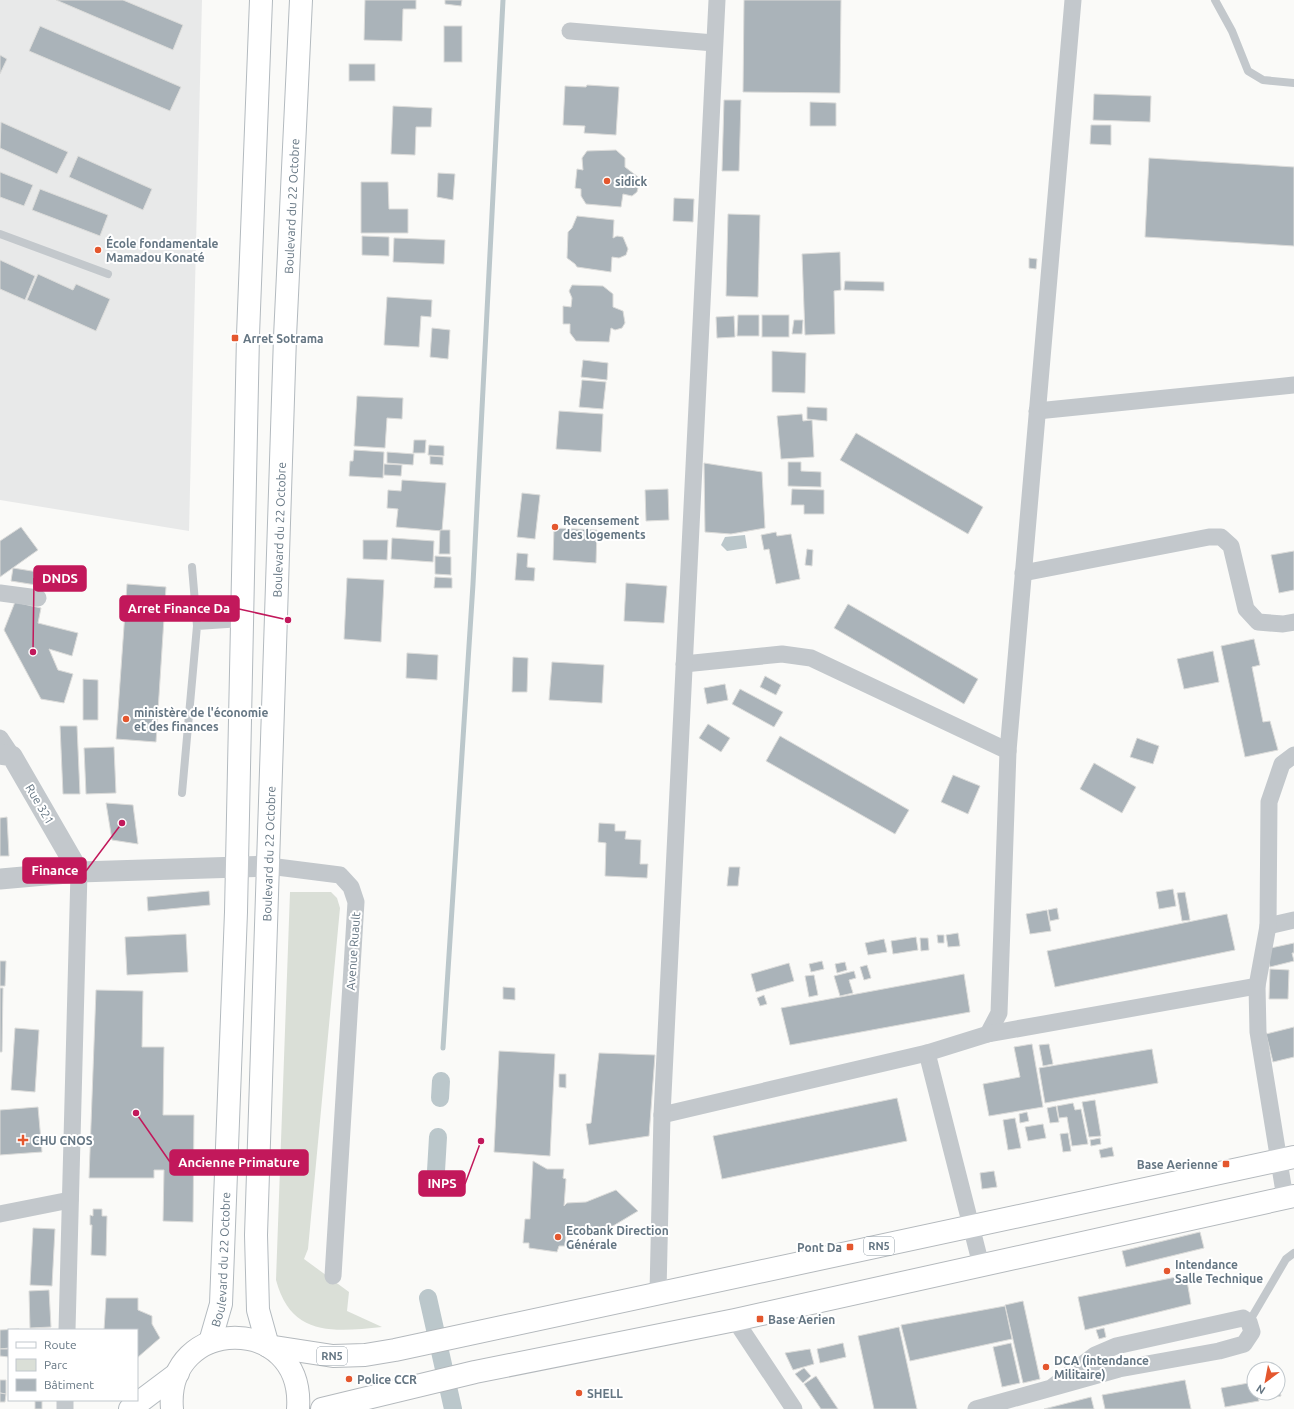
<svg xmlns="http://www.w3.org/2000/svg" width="1294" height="1409" viewBox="0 0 1294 1409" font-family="Ubuntu,sans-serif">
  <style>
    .built { fill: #e8e9e9 }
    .green { fill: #dadfd7 }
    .water { fill: #bbc7cb }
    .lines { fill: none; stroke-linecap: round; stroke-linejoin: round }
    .stream { stroke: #bbc7cb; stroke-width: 5 }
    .canal { stroke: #bbc7cb; stroke-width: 18 }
    .building { fill: #aab3b9; stroke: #dcdcda }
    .secondary-casing { stroke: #b3babf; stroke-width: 24 }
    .trunk-casing { stroke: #b4b9bd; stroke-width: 24 }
    .service { stroke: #c3c8cc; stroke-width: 8 }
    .minor { stroke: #c3c8cc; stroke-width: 17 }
    .tertiary { stroke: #c3c8cc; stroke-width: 21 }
    .secondary { stroke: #fff; stroke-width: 22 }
    .trunk { stroke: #fff; stroke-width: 22 }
    .poi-dot { fill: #e4572e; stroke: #fff; stroke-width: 1.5 }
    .labels { text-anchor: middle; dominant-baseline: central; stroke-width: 4; stroke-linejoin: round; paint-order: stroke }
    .shield { fill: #fff; stroke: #939fa8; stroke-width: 1 }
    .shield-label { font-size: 11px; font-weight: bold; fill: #657683 }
    .poi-label { font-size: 12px; font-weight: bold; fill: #657683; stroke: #fff; text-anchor: start }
    .street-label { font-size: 12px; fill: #657683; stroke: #fff }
    .leader { fill: none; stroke: #c2185b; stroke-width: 1.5 }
    .callout-dot { fill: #c2185b; stroke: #fff; stroke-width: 1.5 }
    .callout { fill: #c2185b; stroke: #c2185b; stroke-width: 1.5 }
    .callout-label { font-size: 13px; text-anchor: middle; font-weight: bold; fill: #fff }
  </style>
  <rect width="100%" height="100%" fill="#fafaf8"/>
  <!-- built -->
  <polygon class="built" points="0,0 202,0 189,531 0,500"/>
  <!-- green -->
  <path class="green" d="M 290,892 L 331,892 L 337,898 L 340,908 L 308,1249 L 304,1259 L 349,1292 L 347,1311 L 382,1327 C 334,1332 291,1337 276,1280 Z"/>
  <!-- water -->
  <polygon class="water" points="745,535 747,548 727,551 721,545 725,537"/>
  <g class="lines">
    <!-- stream -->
    <polyline class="stream" points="443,1048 473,584 503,0"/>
    <!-- canal -->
    <g class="canal">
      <polyline points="440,1098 441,1081"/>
      <polyline points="436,1171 438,1137"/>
      <polyline points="428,1298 453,1409"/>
    </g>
  </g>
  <!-- building -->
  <g class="building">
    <polygon points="56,0 123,0 183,25 173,50"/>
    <polygon points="365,0 416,0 416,9 403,9 402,41 364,40"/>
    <polygon points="445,0 462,0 461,6 445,4"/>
    <polygon points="744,0 841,0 840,93 743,92"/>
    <polygon points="40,26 181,87 170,111 29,51"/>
    <rect x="444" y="26" width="18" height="36"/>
    <polygon points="0,55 7,59 0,74"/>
    <rect x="349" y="64" width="26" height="17"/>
    <polygon points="587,85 619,87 616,135 584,133 585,126 563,125 565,86 586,87"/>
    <polygon points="1094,94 1151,96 1150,122 1093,120"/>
    <polygon points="724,100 741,100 739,171 722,171"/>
    <polygon points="810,102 836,103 836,126 810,126"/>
    <polygon points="393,106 432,108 431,127 416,127 415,155 391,154"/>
    <polygon points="1,122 68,152 57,174 0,148"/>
    <polygon points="1091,125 1111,125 1111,145 1090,144"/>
    <polygon points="616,150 625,158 625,167 638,177 639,184 637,192 632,196 623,194 621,207 586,204 581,196 581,189 575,188 577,169 583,170 582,158 587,151"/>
    <polygon points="78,156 152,189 143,210 69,177"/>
    <polygon points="1149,158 1294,167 1294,246 1145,237"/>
    <polygon points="0,172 33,185 24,206 0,197"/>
    <polygon points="438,173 455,174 453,200 437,197"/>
    <polygon points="361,182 388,182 389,209 408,209 408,233 361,233"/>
    <polygon points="40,189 108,215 100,236 32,210"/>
    <polygon points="674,198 694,199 693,222 673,221"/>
    <polygon points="728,214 760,215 758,297 726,296"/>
    <polygon points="577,216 614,220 613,238 617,236 623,237 628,249 626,255 619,258 612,257 611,272 577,267 575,264 567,258 568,232 572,228"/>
    <polygon points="362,236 389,237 389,256 362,255"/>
    <polygon points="394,238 445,240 444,264 393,262"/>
    <polygon points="840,252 841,290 834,291 835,334 805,335 802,254"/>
    <polygon points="1029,258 1037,259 1036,269 1029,268"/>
    <polygon points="0,260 35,276 25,300 0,289"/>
    <polygon points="38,274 73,290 76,284 110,299 96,331 27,300"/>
    <polygon points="845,281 884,282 884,291 844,290"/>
    <polygon points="572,285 603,286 613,294 613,307 623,311 625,323 622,328 615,330 611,328 609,342 576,341 570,333 570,324 563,324 563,306 571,307 572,298 569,291"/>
    <polygon points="387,297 432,300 431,317 421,316 419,347 384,345"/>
    <polygon points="738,315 759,315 759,336 737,336"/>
    <rect x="762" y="315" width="27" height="22"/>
    <polygon points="734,316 735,337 717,338 716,317"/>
    <polygon points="794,320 803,320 802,334 792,334"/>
    <polygon points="432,328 450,330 448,359 430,357"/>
    <polygon points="772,351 806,353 805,393 772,392"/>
    <polygon points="583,360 608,363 607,380 581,377"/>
    <polygon points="582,380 606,382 603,409 579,407"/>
    <polygon points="357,396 403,398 402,419 387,418 385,448 354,446"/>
    <polygon points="807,407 827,408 827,421 807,419"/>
    <polygon points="559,411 603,414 601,452 556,449"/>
    <polygon points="802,414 803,421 812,420 814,457 781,459 777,416"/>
    <polygon points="856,433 983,507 968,534 840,460"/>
    <polygon points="414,440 426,440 425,453 413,453"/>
    <polygon points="429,445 444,446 444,456 428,455"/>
    <polygon points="354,450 384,452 383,478 349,476 350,461 353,461"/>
    <polygon points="387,452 414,454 413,465 387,463"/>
    <polygon points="430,456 443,457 443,465 430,464"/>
    <polygon points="788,462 801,462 801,471 821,472 821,487 788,486"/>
    <polygon points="704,463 762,472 765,528 731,534 705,532"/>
    <polygon points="384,464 402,465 401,476 384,475"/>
    <polygon points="402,480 446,483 442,531 396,527 398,509 387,508 388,490 401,491"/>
    <polygon points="668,489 669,520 646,521 645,490"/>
    <polygon points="792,489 824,490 824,514 804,514 804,505 791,505"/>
    <polygon points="522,493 540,495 535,539 517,537"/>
    <polygon points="21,527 38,550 0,577 0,541"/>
    <polygon points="554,528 597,530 596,563 553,560"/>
    <polygon points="440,530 450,530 450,554 439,554"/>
    <polygon points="776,532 777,536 791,534 800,579 776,584 769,549 764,550 761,535"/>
    <polygon points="392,538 434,541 433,562 391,559"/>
    <polygon points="363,540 388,540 387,560 363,559"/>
    <polygon points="807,549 813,550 812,566 805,565"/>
    <polygon points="1294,551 1294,590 1279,593 1271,555"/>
    <polygon points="517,553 528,554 527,567 535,568 534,581 515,580"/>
    <polygon points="435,556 451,557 451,575 435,574"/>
    <polygon points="13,568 57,575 55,588 11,581"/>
    <polygon points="435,577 452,578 452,588 434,588"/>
    <polygon points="347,578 384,580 381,642 344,639"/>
    <polygon points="626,583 667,586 664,623 624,621"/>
    <polygon points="127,584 166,587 156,742 116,739"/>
    <polygon points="15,602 41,608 38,623 78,633 72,656 49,649 58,670 73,674 64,703 41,699 4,630"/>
    <polygon points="848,604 978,679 964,704 834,628"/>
    <polygon points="1254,639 1260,665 1252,667 1263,722 1270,721 1278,750 1245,757 1221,646"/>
    <polygon points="1213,651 1219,682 1184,689 1177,659"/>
    <polygon points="407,653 438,655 437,680 406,678"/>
    <polygon points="513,657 528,658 527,692 512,692"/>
    <polygon points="552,662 604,665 602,703 549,700"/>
    <polygon points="765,676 781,685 776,695 760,687"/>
    <polygon points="83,679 98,680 98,720 83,720"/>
    <polygon points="725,684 728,700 707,704 704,688"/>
    <polygon points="740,689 783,712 774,727 732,704"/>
    <polygon points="708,724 730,738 721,752 699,738"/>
    <polygon points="60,726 77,726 80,794 63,794"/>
    <polygon points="780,736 909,810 895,834 766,761"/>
    <polygon points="1137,738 1159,746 1153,764 1130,757"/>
    <polygon points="114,747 116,793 86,794 84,748"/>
    <polygon points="1094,763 1136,787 1122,813 1080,789"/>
    <polygon points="953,775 980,786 968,814 941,802"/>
    <polygon points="106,803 133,805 138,844 112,840"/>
    <polygon points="7,817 9,856 0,856 0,818"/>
    <polygon points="599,823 615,824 615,831 626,831 625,839 641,840 640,864 648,864 647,878 605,876 606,843 598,842"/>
    <polygon points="729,867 740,867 738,886 727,886"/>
    <polygon points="1173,889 1176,906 1159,909 1156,892"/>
    <polygon points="209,891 210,905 148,911 147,897"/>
    <polygon points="1185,892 1190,920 1182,921 1177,893"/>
    <polygon points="1057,908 1059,919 1050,921 1048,910"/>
    <polygon points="1047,910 1051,931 1030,934 1026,914"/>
    <polygon points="1227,914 1235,950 1055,987 1047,951"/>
    <polygon points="958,933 960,946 948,947 946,935"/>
    <polygon points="186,934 188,972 127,975 125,937"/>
    <polygon points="937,935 944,935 944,943 938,943"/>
    <polygon points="916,937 918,950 893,954 891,941"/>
    <polygon points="920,938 928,938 929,950 921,951"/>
    <polygon points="884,939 887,952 868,955 865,943"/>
    <polygon points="1294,943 1294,953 1292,953 1294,961 1270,967 1266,949"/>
    <polygon points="0,961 6,961 5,986 0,986"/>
    <polygon points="822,961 824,969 811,972 809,964"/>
    <polygon points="845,962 847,970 837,973 835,964"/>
    <polygon points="789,963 794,981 756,992 751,974"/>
    <polygon points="867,965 871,978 864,980 860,967"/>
    <polygon points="1270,969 1289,970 1288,999 1269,999"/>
    <polygon points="854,971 856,978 849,980 853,993 840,996 834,976"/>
    <polygon points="964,974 970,1012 790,1045 781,1008"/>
    <polygon points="814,975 818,995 809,997 805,976"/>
    <polygon points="503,987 515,988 515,1000 503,999"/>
    <polygon points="0,988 3,988 2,1052 0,1052"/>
    <polygon points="96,990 143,991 142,1047 164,1047 163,1115 194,1115 193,1222 163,1221 164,1170 154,1170 154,1178 89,1178"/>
    <polygon points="764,995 767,1004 760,1006 757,998"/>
    <polygon points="1294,1027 1294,1057 1273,1062 1266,1034"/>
    <polygon points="15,1028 39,1030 35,1092 11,1090"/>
    <polygon points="1032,1044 1043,1107 989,1116 983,1084 1020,1077 1014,1047"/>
    <polygon points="1049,1044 1053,1064 1043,1066 1039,1045"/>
    <polygon points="1152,1049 1158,1083 1045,1103 1039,1068"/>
    <polygon points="499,1051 555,1054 550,1156 494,1152"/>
    <polygon points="599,1053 655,1055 649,1136 589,1145 586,1124 591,1123"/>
    <polygon points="559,1074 566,1074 566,1088 559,1087"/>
    <polygon points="897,1098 907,1141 722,1179 713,1136"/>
    <polygon points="1095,1100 1101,1136 1089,1137 1082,1102"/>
    <polygon points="1073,1103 1075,1110 1081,1109 1088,1144 1072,1146 1067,1117 1059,1118 1057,1106"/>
    <polygon points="1056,1106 1059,1122 1050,1123 1047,1108"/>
    <polygon points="38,1107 42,1152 0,1155 0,1110"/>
    <polygon points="1027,1112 1029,1121 1020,1123 1019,1114"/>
    <polygon points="1015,1118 1021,1148 1008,1150 1003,1120"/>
    <polygon points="1043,1124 1046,1138 1028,1141 1025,1127"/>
    <polygon points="1068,1133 1071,1151 1063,1152 1060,1134"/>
    <polygon points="1100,1138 1101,1144 1091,1146 1090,1140"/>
    <polygon points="1112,1147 1114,1156 1101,1158 1099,1150"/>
    <polygon points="533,1161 547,1169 564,1169 563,1178 566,1179 564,1206 567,1203 586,1202 616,1190 638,1211 613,1226 566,1233 565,1246 559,1246 557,1252 529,1248 529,1243 523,1243 525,1219 530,1219"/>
    <polygon points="994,1171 997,1187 982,1189 980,1173"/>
    <polygon points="93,1209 102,1209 102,1216 107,1216 106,1256 91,1255 92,1225 90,1225 90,1215 93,1216"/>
    <polygon points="33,1228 55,1229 52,1286 30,1285"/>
    <polygon points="1200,1232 1204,1248 1126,1267 1122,1251"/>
    <polygon points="1186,1275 1191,1304 1085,1330 1078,1297"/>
    <polygon points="49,1290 51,1327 30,1328 29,1291"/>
    <polygon points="106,1298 138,1298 138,1310 152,1316 152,1324 160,1338 137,1358 137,1330 104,1330"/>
    <polygon points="1023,1301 1040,1379 1023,1383 1005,1305"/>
    <polygon points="1005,1306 1012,1339 910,1361 901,1325"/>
    <polygon points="899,1327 917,1409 874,1409 858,1336"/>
    <polygon points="1104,1328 1106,1337 1099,1339 1096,1330"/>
    <polygon points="19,1329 19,1330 9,1330 9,1348 0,1349 0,1330"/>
    <polygon points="843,1343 846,1357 820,1363 817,1349"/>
    <polygon points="1011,1343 1020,1383 1002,1387 993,1347"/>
    <polygon points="0,1349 9,1349 9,1357 0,1356"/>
    <polygon points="810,1349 814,1364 793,1370 785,1353"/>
    <polygon points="804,1368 811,1376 803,1383 795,1374"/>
    <polygon points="816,1376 838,1409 821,1409 804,1384"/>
    <polygon points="0,1380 6,1380 6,1394 0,1393"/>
    <polygon points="1185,1380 1191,1409 1105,1409 1102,1395"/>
    <polygon points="1254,1382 1254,1393 1257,1393 1259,1401 1225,1407 1221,1388"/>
    <polygon points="1278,1382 1281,1396 1262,1399 1261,1393 1278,1393"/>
    <polygon points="0,1393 6,1394 5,1402 0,1402"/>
    <polygon points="1091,1397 1094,1409 1044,1409"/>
    <rect x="35" y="1401" width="7" height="8"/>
  </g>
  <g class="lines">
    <defs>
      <g id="secondary">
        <path id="s1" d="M 210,1342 L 221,1304 L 236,912 L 248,335 L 261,0"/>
        <path id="s2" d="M 268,1346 L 258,1310 L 256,1235 L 285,337 L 301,0"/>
        <polyline points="130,1409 178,1373"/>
      </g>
      <g id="trunk">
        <polyline points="268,1346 333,1356 365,1355 395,1350 1294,1157"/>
        <path d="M 172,1409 C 164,1315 305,1313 298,1409"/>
        <polyline points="322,1409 475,1372 735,1320 1294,1196"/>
      </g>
    </defs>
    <!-- secondary casing -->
    <use href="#secondary" class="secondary-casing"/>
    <!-- trunk casing -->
    <use href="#trunk" class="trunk-casing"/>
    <!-- service -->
    <g class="service">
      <polyline points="1215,0 1232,31 1248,71 1263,80 1294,83"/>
      <polyline points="0,234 108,274"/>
      <polyline points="192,567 197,626"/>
      <polyline points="182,793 197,626 242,623"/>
      <polyline points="1249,1322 1286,1259 1294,1253"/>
    </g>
    <!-- minor -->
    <g class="minor">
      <polyline points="570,31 714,43"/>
      <polyline points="1037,411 1294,385"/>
      <polyline points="1023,573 1209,537 1221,537 1231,546 1246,609 1258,622 1283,624 1294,622"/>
      <polyline points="0,593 38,598"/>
      <polyline points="684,664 782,654 811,658 1008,751"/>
      <polyline points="0,738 12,756"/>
      <polyline points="269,866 340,875 351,887 356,902 333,1276"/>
      <polyline points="1268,926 1294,920"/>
      <polyline points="988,1034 999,1013 1008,751 1073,0"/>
      <polyline points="927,1053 981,1265"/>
      <polyline points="662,1115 927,1053 988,1034 1257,986"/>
      <polyline points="1285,1198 1258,1032 1257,986 1268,926 1269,802 1282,764 1294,755"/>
      <polyline points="0,1214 70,1200"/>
      <polyline points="658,1292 662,1115 717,0"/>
      <polyline points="735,1320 794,1409"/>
      <polyline points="67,1330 79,872"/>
      <polyline points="65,1409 65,1400"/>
      <polyline points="976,1409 1119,1369 1219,1351 1244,1344 1252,1332 1249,1322 1243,1318 1116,1346 1095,1355 1051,1388"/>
    </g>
    <!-- tertiary -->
    <g class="tertiary">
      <polyline points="0,754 12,756 79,872"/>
      <polyline points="0,879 79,872 269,866"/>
    </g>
    <!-- secondary -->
    <use href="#secondary" class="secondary"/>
    <!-- trunk -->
    <use href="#trunk" class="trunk"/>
  </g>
  <!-- markers -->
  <g class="poi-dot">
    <circle cx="607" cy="181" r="4"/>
    <circle cx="98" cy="250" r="4"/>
    <rect x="231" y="334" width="8" height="8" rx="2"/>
    <circle cx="555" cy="527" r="4"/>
    <circle cx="126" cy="719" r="4"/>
    <path d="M21 1134h4v4h4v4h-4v4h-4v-4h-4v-4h4z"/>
    <rect x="1222" y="1160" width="8" height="8" rx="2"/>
    <circle cx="558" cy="1237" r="4"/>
    <rect x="846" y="1243" width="8" height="8" rx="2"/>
    <circle cx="1167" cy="1271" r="4"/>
    <rect x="756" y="1315" width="8" height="8" rx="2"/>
    <circle cx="1046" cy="1367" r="4"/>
    <circle cx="349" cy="1379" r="4"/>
    <circle cx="579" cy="1393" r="4"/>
  </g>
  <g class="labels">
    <!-- shield labels -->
    <g class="shield">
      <rect x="864" y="1237" width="30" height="18" rx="3"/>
      <rect x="317" y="1347" width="30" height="18" rx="3"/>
    </g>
    <g class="shield-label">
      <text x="879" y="1246">RN5</text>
      <text x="332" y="1356">RN5</text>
    </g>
    <!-- poi labels -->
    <g class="poi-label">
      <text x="615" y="181">sidick</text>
      <text x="106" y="243">École fondamentale<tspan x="106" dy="14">Mamadou Konaté</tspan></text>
      <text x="243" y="338">Arret Sotrama</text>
      <text x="563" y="520">Recensement<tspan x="563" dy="14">des logements</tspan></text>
      <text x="134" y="712">ministère de l'économie<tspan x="134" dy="14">et des finances</tspan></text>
      <text x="32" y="1140">CHU CNOS</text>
      <text x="1218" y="1164" text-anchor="end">Base Aerienne</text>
      <text x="566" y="1230">Ecobank Direction<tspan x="566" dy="14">Générale</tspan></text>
      <text x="842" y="1247" text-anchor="end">Pont Da</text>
      <text x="1175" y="1264">Intendance<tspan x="1175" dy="14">Salle Technique</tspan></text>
      <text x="768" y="1319">Base Aerien</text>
      <text x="1054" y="1360">DCA (intendance<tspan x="1054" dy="14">Militaire)</tspan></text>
      <text x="357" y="1379">Police CCR</text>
      <text x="587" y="1393">SHELL</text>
    </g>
    <!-- street labels -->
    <g class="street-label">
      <text stroke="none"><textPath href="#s2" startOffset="1142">Boulevard du 22 Octobre</textPath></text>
      <text stroke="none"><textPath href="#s2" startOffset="818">Boulevard du 22 Octobre</textPath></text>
      <text transform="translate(40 804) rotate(60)">Rue 321</text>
      <text stroke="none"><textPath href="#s2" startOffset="494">Boulevard du 22 Octobre</textPath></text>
      <text transform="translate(353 951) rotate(-86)">Avenue Ruault</text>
      <text stroke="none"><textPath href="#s1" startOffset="84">Boulevard du 22 Octobre</textPath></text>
    </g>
  </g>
  <!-- callouts -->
  <path class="leader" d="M33 652L34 578M288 620L239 609M122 823L86 871M136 1113L170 1162M481 1141L465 1184"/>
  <g class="callout-dot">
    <circle cx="33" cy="652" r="4"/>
    <circle cx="288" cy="620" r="4"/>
    <circle cx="122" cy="823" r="4"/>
    <circle cx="136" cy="1113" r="4"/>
    <circle cx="481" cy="1141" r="4"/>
  </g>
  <g class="callout">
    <rect x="34" y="566" width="52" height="25" rx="4"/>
    <rect x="120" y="596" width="119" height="25" rx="4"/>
    <rect x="23" y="858" width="63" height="25" rx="4"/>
    <rect x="170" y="1150" width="138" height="25" rx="4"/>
    <rect x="419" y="1171" width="46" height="25" rx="4"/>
  </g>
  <g class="callout-label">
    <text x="60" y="583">DNDS</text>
    <text x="179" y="613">Arret Finance Da</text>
    <text x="55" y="875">Finance</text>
    <text x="239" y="1167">Ancienne Primature</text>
    <text x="442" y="1188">INPS</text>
  </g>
  <!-- legend -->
  <rect x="8" y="1329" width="130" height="72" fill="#ffffff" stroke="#c1c8cd"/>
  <rect x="16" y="1342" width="20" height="6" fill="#ffffff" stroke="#c1c8cd"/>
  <text x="44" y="1349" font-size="12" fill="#657683">Route</text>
  <rect x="16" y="1359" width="20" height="12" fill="#dadfd7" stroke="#c1c8cd"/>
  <text x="44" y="1369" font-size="12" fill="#657683">Parc</text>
  <rect x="16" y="1379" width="20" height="12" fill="#aab3b9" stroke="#c1c8cd"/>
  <text x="44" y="1389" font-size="12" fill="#657683">Bâtiment</text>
  <!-- north arrow -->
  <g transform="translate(1266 1381) rotate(212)"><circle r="19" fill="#ffffff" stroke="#c1c8cd"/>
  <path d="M0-3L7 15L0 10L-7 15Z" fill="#e4572e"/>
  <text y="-6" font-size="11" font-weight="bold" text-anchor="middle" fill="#657683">N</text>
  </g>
</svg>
